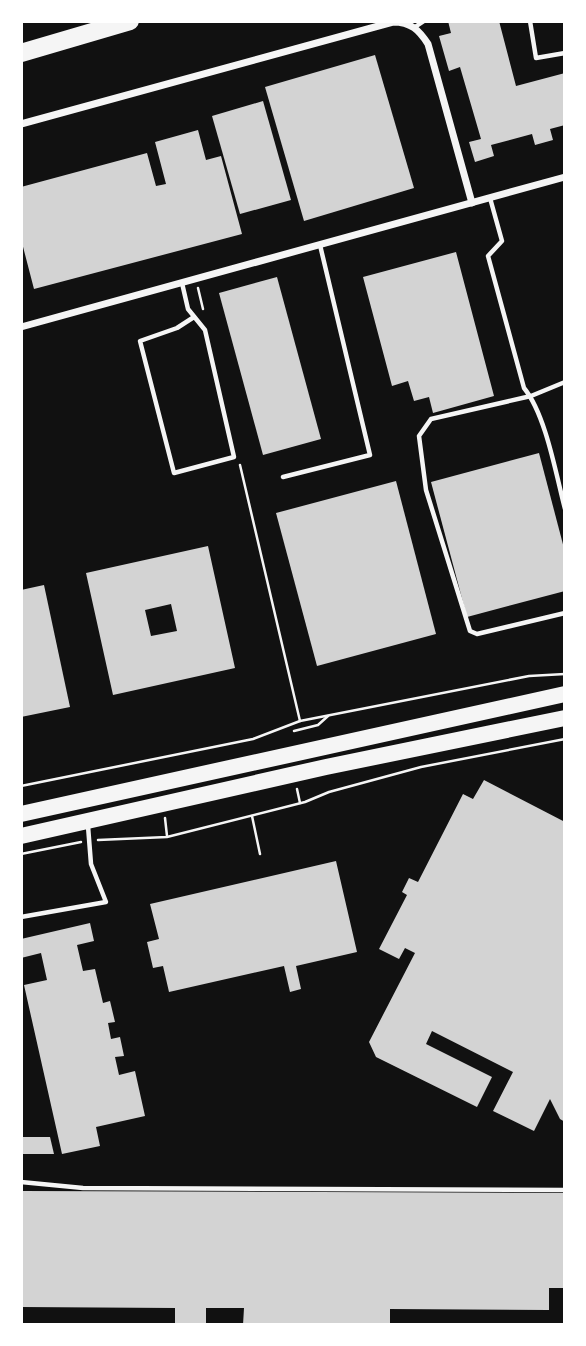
<svg xmlns="http://www.w3.org/2000/svg" width="586" height="1346" viewBox="0 0 586 1346" font-family="Lato,sans-serif">
  <style>
    .building { fill: #d3d3d3; fill-rule: evenodd }
    .lines { fill: none; stroke-linecap: round; stroke-linejoin: round }
    .path { stroke: #f5f5f5; stroke-width: 2.5 }
    .service { stroke: #f5f5f5; stroke-width: 4.5 }
    .minor { stroke: #f5f5f5; stroke-width: 7 }
    .primary { stroke: #f5f5f5; stroke-width: 16 }
    .motorway { stroke: #f5f5f5; stroke-width: 18 }
  </style>
  <rect width="100%" height="100%" fill="#111"/>
  <!-- building -->
  <g class="building">
    <polygon points="448,21 499,21 516,86 565,73 565,125 550,129 553,140 535,145 532,134 491,145 494,156 475,162 469,142 481,139 460,67 449,71 439,36 451,33"/>
    <polygon points="375,55 414,188 304,221 265,87"/>
    <polygon points="263,101 291,200 240,214 212,116"/>
    <polygon points="198,130 206,160 221,156 242,234 34,289 21,239 21,187 147,153 156,186 166,184 155,142"/>
    <polygon points="456,252 494,396 433,413 429,397 414,401 408,381 392,386 363,277"/>
    <polygon points="277,277 321,439 263,455 219,293"/>
    <polygon points="539,453 565,552 565,591 467,617 431,482"/>
    <polygon points="396,481 436,634 317,666 276,513"/>
    <path d="M 208,546 L 235,668 L 113,695 L 86,573 ZM 171,604 L 177,631 L 151,636 L 145,610 Z"/>
    <polygon points="44,585 70,707 21,717 21,590"/>
    <polygon points="484,780 565,822 565,1122 560,1119 550,1099 534,1131 493,1111 513,1072 432,1031 426,1044 492,1077 477,1107 376,1057 369,1042 415,953 405,948 399,959 379,949 407,895 402,892 409,878 418,882 463,794 473,799"/>
    <polygon points="336,861 357,952 296,966 301,989 290,992 284,966 169,992 163,966 153,968 147,942 159,939 150,904"/>
    <polygon points="90,923 94,941 77,945 83,971 95,969 103,1003 110,1001 115,1022 108,1023 111,1039 120,1037 124,1056 115,1057 119,1075 135,1071 145,1116 96,1127 100,1146 62,1154 24,985 47,980 41,953 21,958 21,939"/>
    <polygon points="21,1137 50,1137 54,1154 21,1154"/>
    <polygon points="21,1191 565,1193 565,1288 549,1288 549,1310 390,1309 390,1325 243,1325 244,1308 206,1308 206,1325 175,1325 175,1308 21,1307"/>
  </g>
  <g class="lines">
    <!-- path -->
    <g class="path">
      <polyline points="198,288 203,309"/>
      <polyline points="240,465 300,721"/>
      <polyline points="294,731 318,725 328,716"/>
      <polyline points="21,786 253,739 300,721 529,676 565,674"/>
      <polyline points="297,789 300,803"/>
      <polyline points="252,816 260,854"/>
      <polyline points="165,818 167,836"/>
      <polyline points="98,840 167,837 305,802 329,792 421,767 565,739"/>
      <polyline points="21,854 81,842"/>
    </g>
    <!-- service -->
    <g class="service">
      <polyline points="530,21 536,58 565,53"/>
      <polyline points="415,27 424,21"/>
      <path d="M 490,198 L 502,241 L 488,256 L 524,388 C 546,415 556,475 565,509"/>
      <polyline points="182,283 188,309 205,330 234,457 174,473 140,341 177,328 194,317"/>
      <polyline points="565,382 531,396 431,419 419,436 426,490 470,631 477,634 565,613"/>
      <polyline points="283,477 370,455 320,245"/>
      <polyline points="21,917 106,902 91,864 88,826"/>
      <polyline points="21,1182 83,1188 565,1190"/>
    </g>
    <!-- minor -->
    <g class="minor">
      <path d="M 21,124 L 393,22 C 411,22 419,30 428,44 L 472,203"/>
      <polyline points="21,327 565,177"/>
    </g>
    <!-- primary -->
    <g class="primary">
      <polyline points="21,814 565,694"/>
      <polyline points="21,836 326,767 565,718"/>
    </g>
    <!-- motorway -->
    <polyline class="motorway" points="21,53 130,21"/>
  </g>
  <!-- border -->
  <rect width="586" height="1346" fill="none" stroke="#ffffff" stroke-width="46"/>
</svg>
